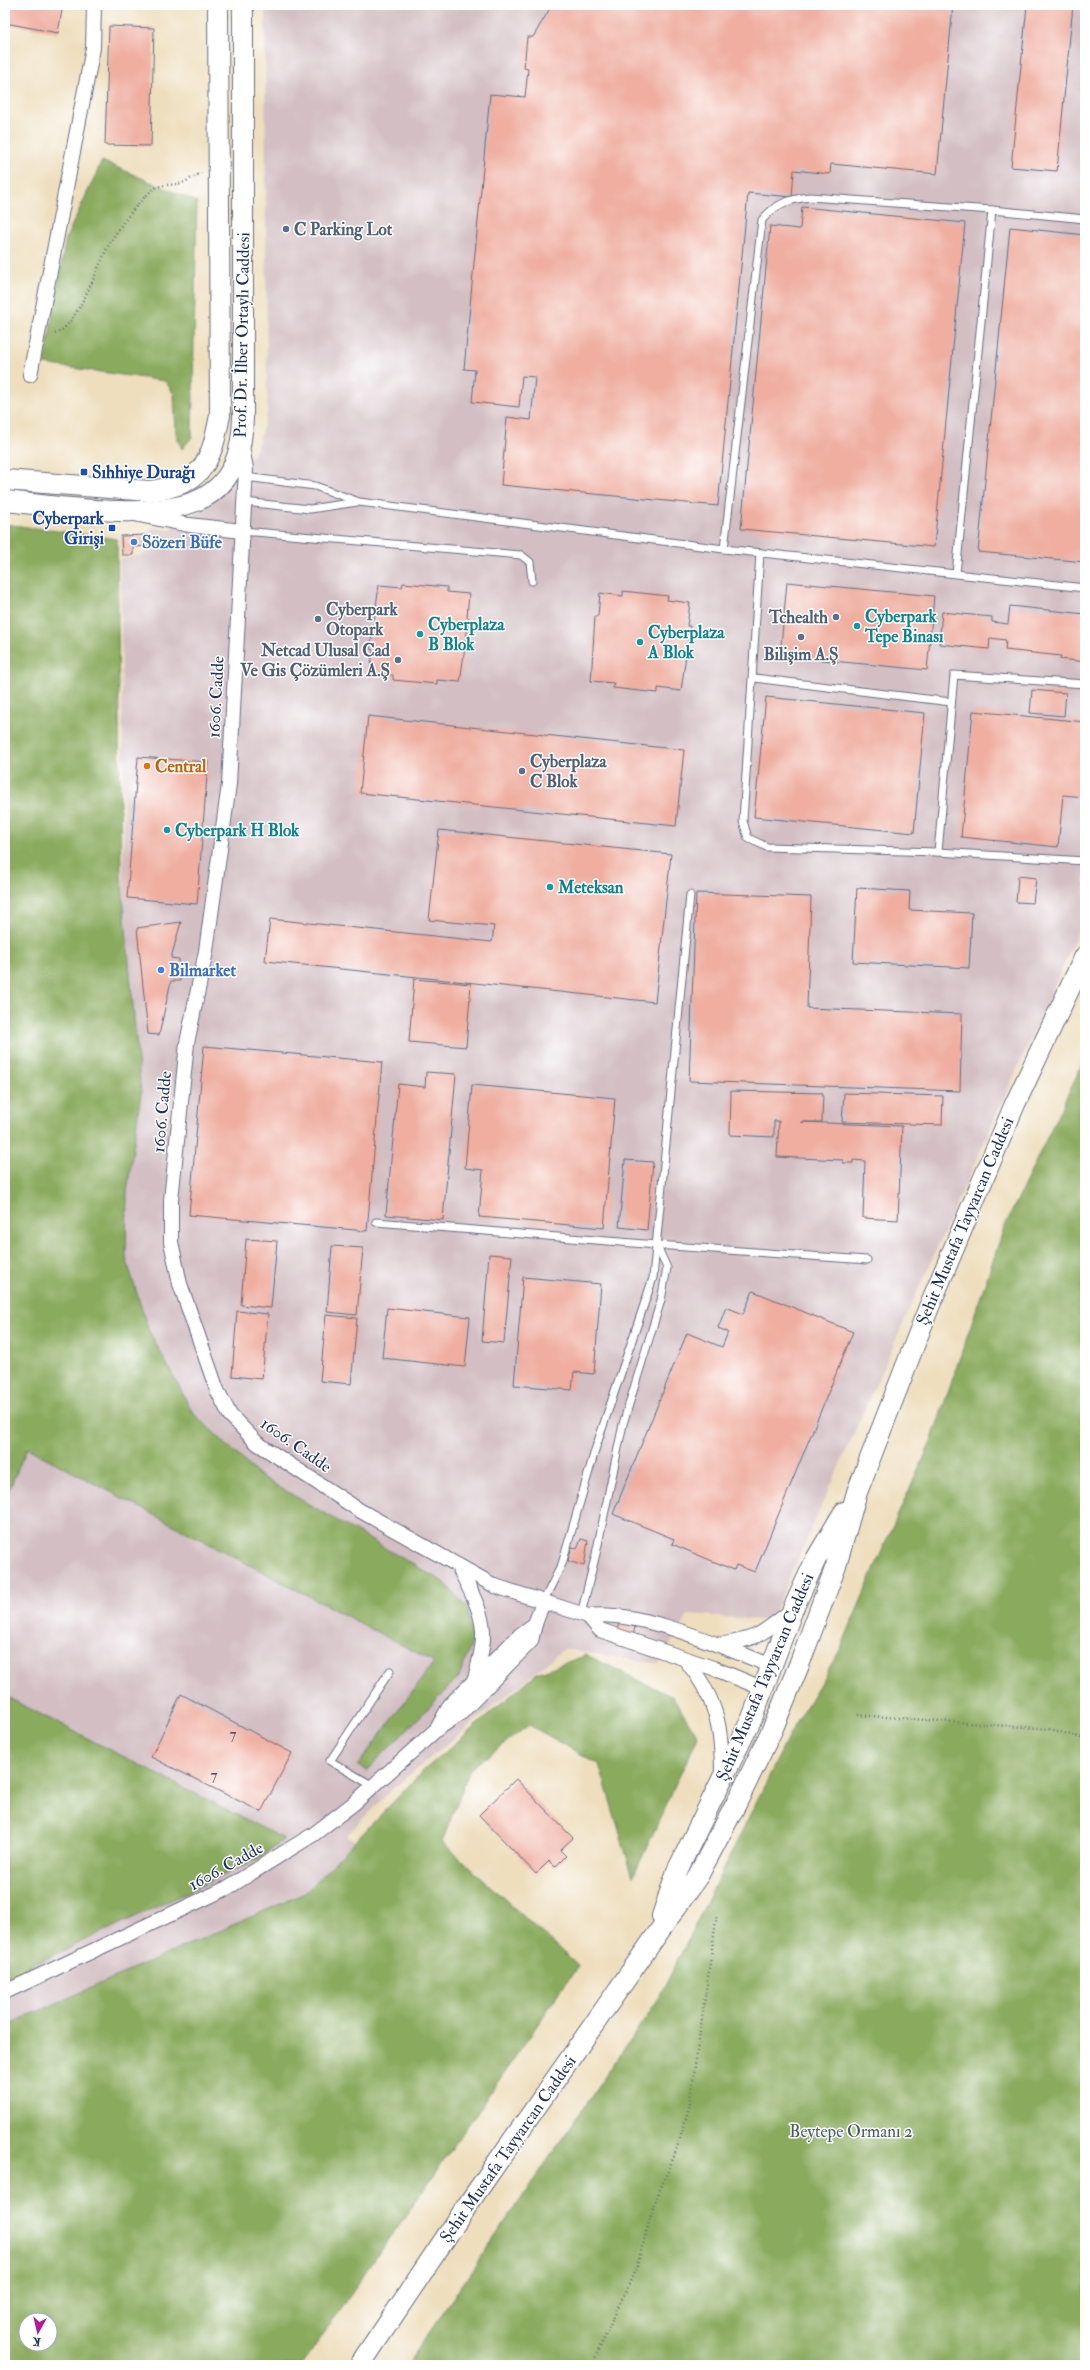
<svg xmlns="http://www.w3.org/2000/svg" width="1090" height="2370" viewBox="0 0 1090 2370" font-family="'IM FELL Double Pica',serif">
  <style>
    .industrial { fill: #d2bec3; fill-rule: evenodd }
    .forest { fill: #8aaa5d; stroke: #526c5e; fill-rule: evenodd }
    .building { fill: #efaea0 }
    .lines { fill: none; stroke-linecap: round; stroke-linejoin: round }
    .lane-casing { stroke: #656c7f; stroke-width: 9 }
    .street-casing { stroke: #656c7f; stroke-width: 16 }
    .secondary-casing { stroke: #656c7f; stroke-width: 22 }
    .path { stroke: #656c7f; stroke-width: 2.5; stroke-dasharray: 1 3; stroke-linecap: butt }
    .lane { stroke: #fff; stroke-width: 7 }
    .street { stroke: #fff; stroke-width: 14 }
    .secondary { stroke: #fff; stroke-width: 20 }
    .service-dot { fill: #5c6f8a; stroke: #fff; stroke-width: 1.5 }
    .transit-dot { fill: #1a4fb4; stroke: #fff; stroke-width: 1.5 }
    .shop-dot { fill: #3f7fe0; stroke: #fff; stroke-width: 1.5 }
    .culture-dot { fill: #0f9aa8; stroke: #fff; stroke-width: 1.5 }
    .food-dot { fill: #e8710a; stroke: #fff; stroke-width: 1.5 }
    .labels { text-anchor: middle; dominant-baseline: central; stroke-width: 3; stroke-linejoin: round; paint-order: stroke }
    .number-label { font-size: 15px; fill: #504f6e }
    .service-label { font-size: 17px; font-weight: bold; fill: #4e5e75; stroke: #fff; text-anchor: start }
    .street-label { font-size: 17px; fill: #1b2f5e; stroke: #fff }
    .transit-label { font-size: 17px; font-weight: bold; fill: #164399; stroke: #fff; text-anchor: start }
    .shop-label { font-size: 17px; font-weight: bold; fill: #366cbe; stroke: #fff; text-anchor: start }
    .culture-label { font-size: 17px; font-weight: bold; fill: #0d838f; stroke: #fff; text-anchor: start }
    .food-label { font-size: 17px; font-weight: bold; fill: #c56008; stroke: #fff; text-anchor: start }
    .park-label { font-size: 17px; fill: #475c61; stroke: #fff }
  </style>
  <rect width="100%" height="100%" fill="#fff"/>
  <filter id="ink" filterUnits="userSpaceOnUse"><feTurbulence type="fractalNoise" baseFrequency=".025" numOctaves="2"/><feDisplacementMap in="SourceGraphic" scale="8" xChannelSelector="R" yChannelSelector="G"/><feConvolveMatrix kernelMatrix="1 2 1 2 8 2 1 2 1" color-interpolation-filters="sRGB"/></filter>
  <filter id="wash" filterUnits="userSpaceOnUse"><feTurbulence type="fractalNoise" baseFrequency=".012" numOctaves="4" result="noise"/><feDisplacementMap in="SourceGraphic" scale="16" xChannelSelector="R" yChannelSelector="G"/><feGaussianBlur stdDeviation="0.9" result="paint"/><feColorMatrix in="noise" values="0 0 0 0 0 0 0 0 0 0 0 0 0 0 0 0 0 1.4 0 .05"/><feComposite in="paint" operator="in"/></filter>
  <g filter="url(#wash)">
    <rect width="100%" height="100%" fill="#eedebd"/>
    <!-- industrial -->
    <path class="industrial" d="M 265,5 L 1085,5 L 1085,917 L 770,1621 L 689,1614 L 659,1664 L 564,1649 L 393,1788 L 346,1836 L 431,1886 L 287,2365 L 5,2365 L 5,1419 L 122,973 L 124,814 L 120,559 L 147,554 L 151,528 L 172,529 L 173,519 L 194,515 L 230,483 L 256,451 L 267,413 ZM 26,2320 L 50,2320 L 50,2344 L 26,2344 Z"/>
    <!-- forest -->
    <g class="forest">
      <polygon points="102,161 197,202 192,437 182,449 176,434 174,394 165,381 44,364 66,238"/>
      <polygon points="5,524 117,539 121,875 141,1093 127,1193 126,1258 148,1329 193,1413 260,1476 445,1583 468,1609 472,1643 459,1677 366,1771 358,1765 434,1662 27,1448 5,1499"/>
      <polygon points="1085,1058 1085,2365 407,2365 659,1998 791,1732 840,1650 887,1539 931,1442 1004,1228"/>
      <path d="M 587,1655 L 673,1697 L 698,1736 L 633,1877 L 599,1764 L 529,1725 L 470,1769 L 442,1842 L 578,1966 L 302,2365 L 5,2365 L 5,2026 L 305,1893 L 422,1772 L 537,1673 ZM 26,2320 L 50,2320 L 50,2344 L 26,2344 Z"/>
      <polygon points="5,1696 284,1839 258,1859 5,1978"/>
    </g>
    <g id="blocks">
      <!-- building -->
      <g class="building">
        <polygon points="5,5 63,5 58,33 5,23"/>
        <polygon points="132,5 151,5 151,6 132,8"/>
        <polygon points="552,5 953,5 937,174 831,164 830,174 794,170 792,197 748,193 718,506 501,485 507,417 531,420 535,377 522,376 519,407 472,402 475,370 464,369 490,94 525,97 528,69 524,68 527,37 533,37"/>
        <polygon points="1027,5 1073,5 1057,171 1011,167"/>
        <polygon points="109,26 154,28 151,146 105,145"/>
        <polygon points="802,207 965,223 934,547 741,529 770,226 800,229"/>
        <polygon points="1010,227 1085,235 1085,562 978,552"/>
        <polygon points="146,535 147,546 133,547 133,555 122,555 121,536"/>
        <polygon points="787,582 934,596 927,670 780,656"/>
        <polygon points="403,583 447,587 447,592 469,594 467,617 469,618 460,682 437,680 437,684 393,680 393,675 370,673 373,650 370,649 379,585 402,587"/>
        <polygon points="623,591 668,596 667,600 690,603 687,626 690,626 681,691 658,688 658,693 613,688 614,683 591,681 595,616 598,616 600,593 623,596"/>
        <polygon points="1010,606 1085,614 1085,662 1060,659 1061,656 1005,650 1006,640 990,638 989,649 939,644 942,612 992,617 992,622 1008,624"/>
        <polygon points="1032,690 1066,693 1064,716 1030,713"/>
        <polygon points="766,697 925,713 914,833 754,817"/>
        <polygon points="973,711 1085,722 1085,797 1063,795 1058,847 961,837"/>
        <polygon points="368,716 684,750 676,826 360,793"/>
        <polygon points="138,757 208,762 197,904 127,898"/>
        <polygon points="439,830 671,854 655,1002 265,961 270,919 492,942 494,926 429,920"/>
        <polygon points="1018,876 1036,878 1033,903 1016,902"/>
        <polygon points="857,888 910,891 909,910 972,913 969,968 853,962"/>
        <polygon points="696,893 811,897 807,1008 962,1014 960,1091 689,1081"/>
        <polygon points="181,922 171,958 179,959 180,981 171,981 159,1035 148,1034 137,928"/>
        <polygon points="414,979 471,984 466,1047 409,1042"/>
        <polygon points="204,1046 382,1062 367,1231 189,1215"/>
        <polygon points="426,1072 456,1074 443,1220 386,1215 398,1084 425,1087"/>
        <polygon points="472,1085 615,1098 604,1228 479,1217 483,1170 465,1168"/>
        <polygon points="731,1091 823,1093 822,1122 801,1122 902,1126 898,1220 863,1218 865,1161 853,1160 853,1163 843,1163 843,1160 777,1157 779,1121 774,1121 774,1137 730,1135"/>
        <polygon points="844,1093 943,1096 942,1125 842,1122"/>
        <polygon points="625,1160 653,1162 647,1230 619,1227"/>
        <polygon points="246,1239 277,1241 271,1308 241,1305"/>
        <polygon points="332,1246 363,1248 357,1315 327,1312"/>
        <polygon points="489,1254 512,1256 504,1343 482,1341"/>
        <polygon points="523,1277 601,1284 594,1374 574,1372 572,1390 514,1385"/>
        <polygon points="753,1291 853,1332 755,1572 736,1565 734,1570 672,1544 674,1539 613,1514 687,1333 722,1347 728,1332 718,1328 726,1307 743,1314"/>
        <polygon points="387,1308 470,1317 465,1367 382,1358"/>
        <polygon points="237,1311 268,1314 262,1379 232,1376"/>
        <polygon points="326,1315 357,1318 351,1384 320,1381"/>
        <polygon points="581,1539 588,1541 584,1566 568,1561 572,1547 577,1548"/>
        <polygon points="619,1622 635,1627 633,1636 617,1632"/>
        <polygon points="181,1694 292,1753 261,1812 151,1757"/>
        <polygon points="516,1779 573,1838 560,1850 566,1856 555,1867 549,1861 536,1874 479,1815"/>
      </g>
    </g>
  </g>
  <g filter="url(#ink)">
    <use href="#blocks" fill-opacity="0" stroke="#656c7f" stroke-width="1"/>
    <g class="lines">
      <defs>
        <g id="lane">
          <polyline points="245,477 315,486 359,502 724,549 1085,588"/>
          <polyline points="244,502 310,509 357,502"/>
          <polyline points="242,531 521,555 530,562 532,581"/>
          <path d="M 724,549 L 762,220 C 775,204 789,199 810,197 L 992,210 L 1085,219"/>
          <polyline points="760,553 743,821 748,838 767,847 938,852 1085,861"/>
          <polyline points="956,574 992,210"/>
          <polyline points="754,678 951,702"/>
          <polyline points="938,852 954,675 1085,684"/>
          <polyline points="376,1222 657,1245 867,1260"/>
          <polyline points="543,1602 562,1564 596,1447 653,1278 690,895"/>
          <polyline points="581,1614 596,1554 623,1424 661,1300 667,1268 657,1246"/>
          <polyline points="373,1786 330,1761 390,1671"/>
        </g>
        <g id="street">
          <polyline points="30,375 93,48 94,5"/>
          <path d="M 242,446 L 246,469 L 229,784 L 206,951 L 187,1043 L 171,1200 L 171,1242 L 180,1284 L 217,1390 L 230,1415 L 257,1443 L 359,1510 L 495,1586 L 588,1616 C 640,1609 722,1647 772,1666"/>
          <polyline points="139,515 189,525 242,531"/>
          <path d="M 458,1566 C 469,1588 485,1614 483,1639 C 482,1653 478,1666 475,1679"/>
          <polyline points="588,1616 600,1630 713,1668 764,1689"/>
          <path d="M 718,1645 C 758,1639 761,1635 792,1610"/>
          <path d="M 685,1659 C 716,1697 722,1726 722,1774"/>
          <polyline points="438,1727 450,1705 520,1635 535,1624"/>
          <polyline points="5,1992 227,1888 314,1834 353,1804 437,1729 460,1714 531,1641 535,1624 543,1602"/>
        </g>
        <g id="secondary">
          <path d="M 5,480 L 149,491 C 202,485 211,464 220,415 L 218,5"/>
          <path d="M 5,501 C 58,506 167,525 211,493 C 236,475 242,447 243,418 L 243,5"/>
          <polyline points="662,1916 677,1871 752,1718 793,1609 816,1559 844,1512"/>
          <polyline points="360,2365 475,2194 698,1876 736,1804 773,1728 799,1665 836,1566 857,1492 929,1307 1015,1104 1085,956"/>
        </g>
      </defs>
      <!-- lane casing -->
      <use href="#lane" class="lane-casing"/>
      <!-- street casing -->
      <use href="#street" class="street-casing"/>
      <!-- secondary casing -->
      <use href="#secondary" class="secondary-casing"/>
      <!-- path -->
      <g class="path">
        <path d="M 55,334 C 79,325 98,263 111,241 C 120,226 137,203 151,191 C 160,183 172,186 182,183 C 189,180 195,176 201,173"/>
        <polyline points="858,1715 1051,1729 1085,1739"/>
        <polyline points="592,2365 637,2266 654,2204 675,2154 689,2108 717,1914"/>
      </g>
      <!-- lane -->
      <use href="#lane" class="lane"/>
      <!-- street -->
      <use href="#street" class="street"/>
      <!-- secondary -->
      <use href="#secondary" class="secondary"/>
    </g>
  </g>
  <!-- markers -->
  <g class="service-dot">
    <circle cx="286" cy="229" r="4"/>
    <circle cx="836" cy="617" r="4"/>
    <circle cx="318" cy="619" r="4"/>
    <circle cx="801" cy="637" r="4"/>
    <circle cx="398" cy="660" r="4"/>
    <circle cx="522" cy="771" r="4"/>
  </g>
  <g class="transit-dot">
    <rect x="80" y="468" width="8" height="8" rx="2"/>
    <rect x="108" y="524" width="8" height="8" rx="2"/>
  </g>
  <g class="shop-dot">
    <circle cx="134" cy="542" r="4"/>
    <circle cx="161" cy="970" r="4"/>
  </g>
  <g class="culture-dot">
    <circle cx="857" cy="626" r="4"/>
    <circle cx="420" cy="634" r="4"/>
    <circle cx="640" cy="642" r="4"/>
    <circle cx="167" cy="830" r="4"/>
    <circle cx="550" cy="887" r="4"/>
  </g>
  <circle class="food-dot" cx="147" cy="766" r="4"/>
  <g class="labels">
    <!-- number labels -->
    <g class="number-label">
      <text x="233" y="1734">7</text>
      <text x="214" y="1775">7</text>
    </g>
    <!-- service labels -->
    <g class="service-label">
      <text x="294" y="229">C Parking Lot</text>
      <text x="326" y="609">Cyberpark<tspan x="326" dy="20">Otopark</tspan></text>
      <text x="828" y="617" text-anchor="end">Tchealth</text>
      <text x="390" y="650" text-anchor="end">Netcad Ulusal Cad<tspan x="390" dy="20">Ve Gis Çözümleri A.Ş</tspan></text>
      <text x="801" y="654" text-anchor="middle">Bilişim A.Ş</text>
      <text x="530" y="761">Cyberplaza<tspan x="530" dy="20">C Blok</tspan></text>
    </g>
    <!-- street labels -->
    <g class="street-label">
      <text transform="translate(242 335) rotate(-89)">Prof. Dr. İlber Ortaylı Caddesi</text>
      <text transform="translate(216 697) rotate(-87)">1606. Cadde</text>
      <text transform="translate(162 1112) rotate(-85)">1606. Cadde</text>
      <text transform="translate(965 1221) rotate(-67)">Şehit Mustafa Tayyarcan Caddesi</text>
      <text transform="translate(296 1445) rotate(35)">1606. Cadde</text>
      <text transform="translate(765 1677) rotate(-67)">Şehit Mustafa Tayyarcan Caddesi</text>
      <text transform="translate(226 1866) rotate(-29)">1606. Cadde</text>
      <text transform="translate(508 2149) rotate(-55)">Şehit Mustafa Tayyarcan Caddesi</text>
    </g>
    <!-- transit labels -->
    <g class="transit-label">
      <text x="92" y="472">Sıhhiye Durağı</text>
      <text x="104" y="518" text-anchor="end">Cyberpark<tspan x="104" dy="20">Girişi</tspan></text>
    </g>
    <!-- shop labels -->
    <g class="shop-label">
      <text x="142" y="542">Sözeri Büfe</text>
      <text x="169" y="970">Bilmarket</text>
    </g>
    <!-- culture labels -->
    <g class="culture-label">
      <text x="865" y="616">Cyberpark<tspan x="865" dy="20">Tepe Binası</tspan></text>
      <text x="428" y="624">Cyberplaza<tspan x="428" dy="20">B Blok</tspan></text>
      <text x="648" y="632">Cyberplaza<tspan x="648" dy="20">A Blok</tspan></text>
      <text x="175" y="830">Cyberpark H Blok</text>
      <text x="558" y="887">Meteksan</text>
    </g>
    <!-- food labels -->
    <g class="food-label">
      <text x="155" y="766">Central</text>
    </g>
    <!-- park labels -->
    <g class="park-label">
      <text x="851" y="2131">Beytepe Ormanı 2</text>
    </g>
  </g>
  <!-- margin -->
  <rect width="1090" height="2370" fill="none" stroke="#fff" stroke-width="20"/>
  <!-- north arrow -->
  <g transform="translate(38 2332) rotate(188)"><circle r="19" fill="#ffffff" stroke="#a4acbf"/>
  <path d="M0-3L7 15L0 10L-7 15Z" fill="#b5179e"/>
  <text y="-6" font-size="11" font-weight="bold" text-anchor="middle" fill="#1b2f5e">K</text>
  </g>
</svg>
